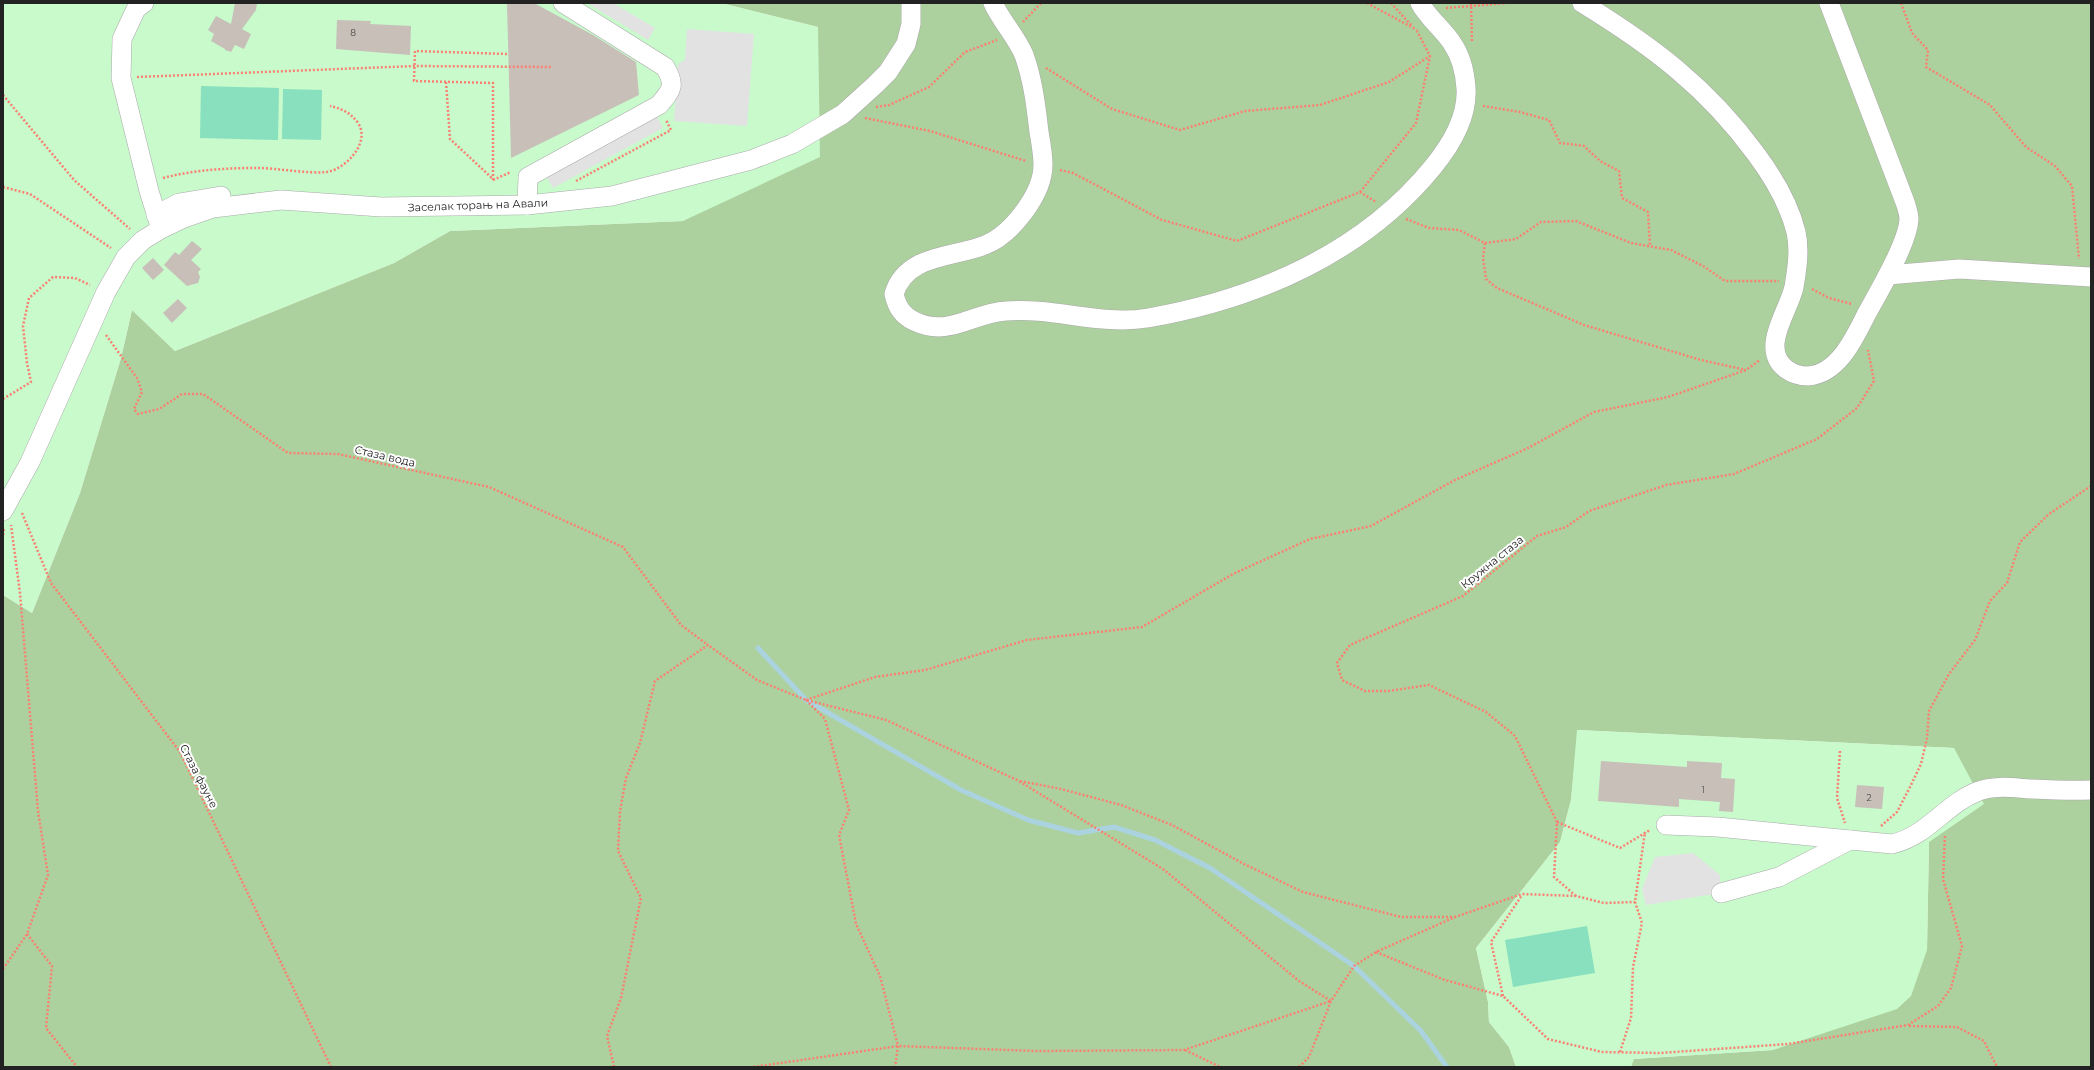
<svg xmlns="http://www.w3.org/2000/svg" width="2094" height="1070" viewBox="0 0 2094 1070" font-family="Montserrat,sans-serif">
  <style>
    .forest { fill: #add19e }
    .park { fill: #c8facc }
    .pitch { fill: #88e0be }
    .parking { fill: #e2e2e2 }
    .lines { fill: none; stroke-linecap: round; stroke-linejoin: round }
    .stream { stroke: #aad3df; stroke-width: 5 }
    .building { fill: #c7bfb8 }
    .minor-casing { stroke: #a9a9a9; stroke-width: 20 }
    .path { stroke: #fa8072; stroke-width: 2.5; stroke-dasharray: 2 2; stroke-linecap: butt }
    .minor { stroke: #fff; stroke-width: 19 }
    .labels { text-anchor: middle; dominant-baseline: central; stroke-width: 4; stroke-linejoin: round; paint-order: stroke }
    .number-label { font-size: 9px; fill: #4b4948 }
    .street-label { font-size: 11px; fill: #222; stroke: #fff }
  </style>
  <rect width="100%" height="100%" fill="#f2efe9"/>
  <!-- forest -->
  <polygon class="forest" points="721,3 2091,3 2091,1067 1631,1067 1633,1059 1773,1050 1927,950 1929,842 1954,748 1578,730 1571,800 1560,842 1476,948 1488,1002 1489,1022 1509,1047 1516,1067 3,1067 3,595 32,613 80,493 121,358 132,310 175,351 394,263 450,231 683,221 818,27"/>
  <!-- park -->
  <g class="park">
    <polygon points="3,3 721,3 818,27 820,157 683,221 450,231 394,263 175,351 132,310 121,358 80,493 32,613 3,595"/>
    <polygon points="1577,730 1954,748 1984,804 1929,842 1927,950 1911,996 1897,1009 1773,1050 1634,1059 1631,1067 1516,1067 1509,1047 1489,1022 1488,1002 1476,948 1560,842 1571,800"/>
  </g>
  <!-- pitch -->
  <g class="pitch">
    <polygon points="201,86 279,88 278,140 200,138"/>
    <polygon points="283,89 322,90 321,140 282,139"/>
    <polygon points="1587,926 1595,973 1513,987 1505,940"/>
  </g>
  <!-- parking -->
  <g class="parking">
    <polygon points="587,3 613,3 655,28 648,40"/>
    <polygon points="687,29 754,34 747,126 674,121 678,64 685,60"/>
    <polygon points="656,115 663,128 553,188 545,174"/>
    <polygon points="1693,853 1720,875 1721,893 1646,905 1642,889 1655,857"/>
  </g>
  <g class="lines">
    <!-- stream -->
    <polyline class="stream" points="758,648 806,700 961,790 1028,820 1078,833 1114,827 1155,840 1210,868 1354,966 1421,1031 1447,1067"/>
  </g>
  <!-- building -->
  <g class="building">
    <polygon points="235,3 257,3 256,10 242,29 251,34 244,49 235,45 231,52 225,50 225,49 211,41 214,34 208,30 216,16 231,24"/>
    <polygon points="507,3 534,3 593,35 636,62 639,95 511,158"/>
    <polygon points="337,20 371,21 370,24 411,26 410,55 336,49"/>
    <polygon points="192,241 202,249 191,260 201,269 198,272 200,277 198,283 187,286 164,265 175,252 179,255"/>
    <polygon points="153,258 164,270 153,280 142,268"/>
    <polygon points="178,299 187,308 172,323 163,313"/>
    <polygon points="1601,761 1687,767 1687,761 1722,763 1721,778 1735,779 1733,812 1719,811 1720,802 1679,799 1679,807 1598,801"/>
    <polygon points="1857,785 1884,787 1882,809 1855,807"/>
  </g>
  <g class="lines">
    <defs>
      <g id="minor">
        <polyline points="144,3 136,9 122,39 121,78 149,191 161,229"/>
        <path d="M 993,3 C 1001,21 1016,36 1024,55 C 1033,80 1036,106 1039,132 C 1041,143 1043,155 1043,165 C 1043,194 1011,235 985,245 C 952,258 906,254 894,294 C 897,307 902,315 914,321 C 949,338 972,313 1006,311 C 1054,307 1100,326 1148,318 C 1256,299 1362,254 1433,167 C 1451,145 1468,118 1466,88 C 1465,73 1461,56 1452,43 C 1443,29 1428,18 1420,3"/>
        <path d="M 1582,3 C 1652,46 1707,87 1756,154 C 1773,177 1789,203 1796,232 C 1800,250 1797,269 1794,287 C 1789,311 1759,348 1786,369 C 1793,374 1799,376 1808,376 C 1838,374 1854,339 1866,315 C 1878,293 1908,243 1909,219 C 1909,214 1907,208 1905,202 L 1829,3"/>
        <path d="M 527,205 L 528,177 L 659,105 C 672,90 676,85 665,67 L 563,3"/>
        <polyline points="156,215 179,203 221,196"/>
        <polyline points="1888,275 1959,269 2091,277"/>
        <polyline points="3,511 30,462 106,292 126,257 143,240 161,229 184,218 213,208 281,200 381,207 527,205 612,196 751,160 792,144 843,114 875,85 888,72 906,44 911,24 911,3"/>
        <path d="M 1666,825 L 1717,827 L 1892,844 C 1928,836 1946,803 1979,791 C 1994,785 2014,788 2030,789 C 2051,790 2071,791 2091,790"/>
        <polyline points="1721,893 1779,877 1850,840"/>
      </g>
    </defs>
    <!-- minor casing -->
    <use href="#minor" class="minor-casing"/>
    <!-- path -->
    <g class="path">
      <polyline points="1367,3 1417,30"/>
      <polyline points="1391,3 1412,26"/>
      <polyline points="1471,3 1472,42"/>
      <polyline points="1901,3 1912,33 1928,50 1926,67 1990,105 2026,147 2055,166 2072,186 2079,259"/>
      <polyline points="1446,8 1507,3"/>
      <polyline points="1023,22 1041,3"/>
      <polyline points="1046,68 1112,109 1180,130 1245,111 1320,105 1389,82 1430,56"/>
      <polyline points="137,77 415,66 552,67"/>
      <polyline points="446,82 450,139 493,179"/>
      <polyline points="3,95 74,180 130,229"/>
      <polyline points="1483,106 1520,112 1549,120 1560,143 1584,146 1600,161 1619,171 1622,198 1648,212 1650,246"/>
      <polyline points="876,107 889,105 929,87 965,52 997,40"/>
      <polyline points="865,118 930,131 1026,161"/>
      <polyline points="1060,170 1073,173 1162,220 1237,241 1360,192 1376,202"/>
      <path d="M 163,178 C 194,170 225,168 257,168 C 278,168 307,174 327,172 C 346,169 371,142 358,123 C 350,112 342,109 330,106"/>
      <polyline points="493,180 493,83 414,81 415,51 507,54"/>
      <polyline points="493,180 511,172"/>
      <polyline points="576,181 671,130 666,120"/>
      <polyline points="3,187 30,194 111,248"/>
      <polyline points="1360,192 1416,123 1430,56 1417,31"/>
      <polyline points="1406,219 1429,228 1459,230 1485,243 1483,258 1486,279 1497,288 1584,325 1701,360 1746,370"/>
      <polyline points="1485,243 1516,239 1541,222 1576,221 1631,243 1671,250 1703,266 1725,281 1779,281"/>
      <polyline points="1812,289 1829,298 1852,304"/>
      <polyline points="106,335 137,378 142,392 134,409 138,414 159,409 182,394 203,394 288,453 338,454 489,487 623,547 681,625 708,645"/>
      <polyline points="3,399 31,382 27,363 23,326 29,298 53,277 75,278 90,285"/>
      <polyline points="22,513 51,583 180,752 331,1067"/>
      <polyline points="3,535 4,528"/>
      <polyline points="806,700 875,677 925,670 1027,640 1142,627 1233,574 1310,539 1371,526 1455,480 1528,448 1594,412 1668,397 1746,370 1760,360"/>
      <polyline points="806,700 825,719 849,810 839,835 856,924 880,976 898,1046 895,1067"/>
      <polyline points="1840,751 1837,798 1845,823"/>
      <polyline points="1020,781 1061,789 1121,805 1172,825 1244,864 1303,892 1401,917 1455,917"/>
      <polyline points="1557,822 1620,848 1650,830"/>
      <polyline points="1881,826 1897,812 1910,787 1921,764 1927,738 1929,711 1949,674 1975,640 1990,601 2007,583 2020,542 2049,514 2091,486"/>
      <polyline points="1576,896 1554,877 1557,822 1515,736 1486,712 1429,685 1388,691 1365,691 1342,680 1337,663 1350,645 1463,596 1537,536 1566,527 1589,511 1666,485 1734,474 1817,439 1857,408 1874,381 1868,350"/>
      <polyline points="27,934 52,966 46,1028 77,1067"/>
      <polyline points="1376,952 1445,980 1503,996 1548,1039 1602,1052 1660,1053 1788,1044 1908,1025 1938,1006 1951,988 1962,946 1943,879 1945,835"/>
      <polyline points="3,969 27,934 48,875 38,811 20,593 11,525"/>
      <polyline points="1503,996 1491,942 1522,895"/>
      <polyline points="1909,1026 1957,1027 1984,1041 1997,1067"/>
      <polyline points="1185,1050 1220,1067"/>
      <polyline points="1620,1052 1631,1018 1633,967 1642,923 1635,902 1645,832"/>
      <polyline points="614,1067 607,1036 621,998 641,898 618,851 620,811 626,778 640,743 655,681 708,645 757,680 806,700 886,720 1017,780 1163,869 1299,981 1331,1001"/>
      <polyline points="753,1067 898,1046 1036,1051 1184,1050 1331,1001"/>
      <polyline points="1299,1067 1309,1057 1331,1001 1354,966 1376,952 1455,917 1522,894 1576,896 1604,903 1635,902"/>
    </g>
    <!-- minor -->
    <use href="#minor" class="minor"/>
  </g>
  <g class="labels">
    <!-- number labels -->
    <g class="number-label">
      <text x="353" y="32">8</text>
      <text x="1703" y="789">1</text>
      <text x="1869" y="797">2</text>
    </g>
    <!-- street labels -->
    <g class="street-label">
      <text transform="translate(478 205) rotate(-2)">Заселак торањ на Авали</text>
      <text transform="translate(385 456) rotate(13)">Стаза вода</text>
      <text transform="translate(1492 562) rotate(-39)">Кружна стаза</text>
      <text transform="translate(199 776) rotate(63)">Стаза фауне</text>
    </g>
  </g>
  <!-- border -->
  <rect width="2094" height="1070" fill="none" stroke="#222222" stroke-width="8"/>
</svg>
